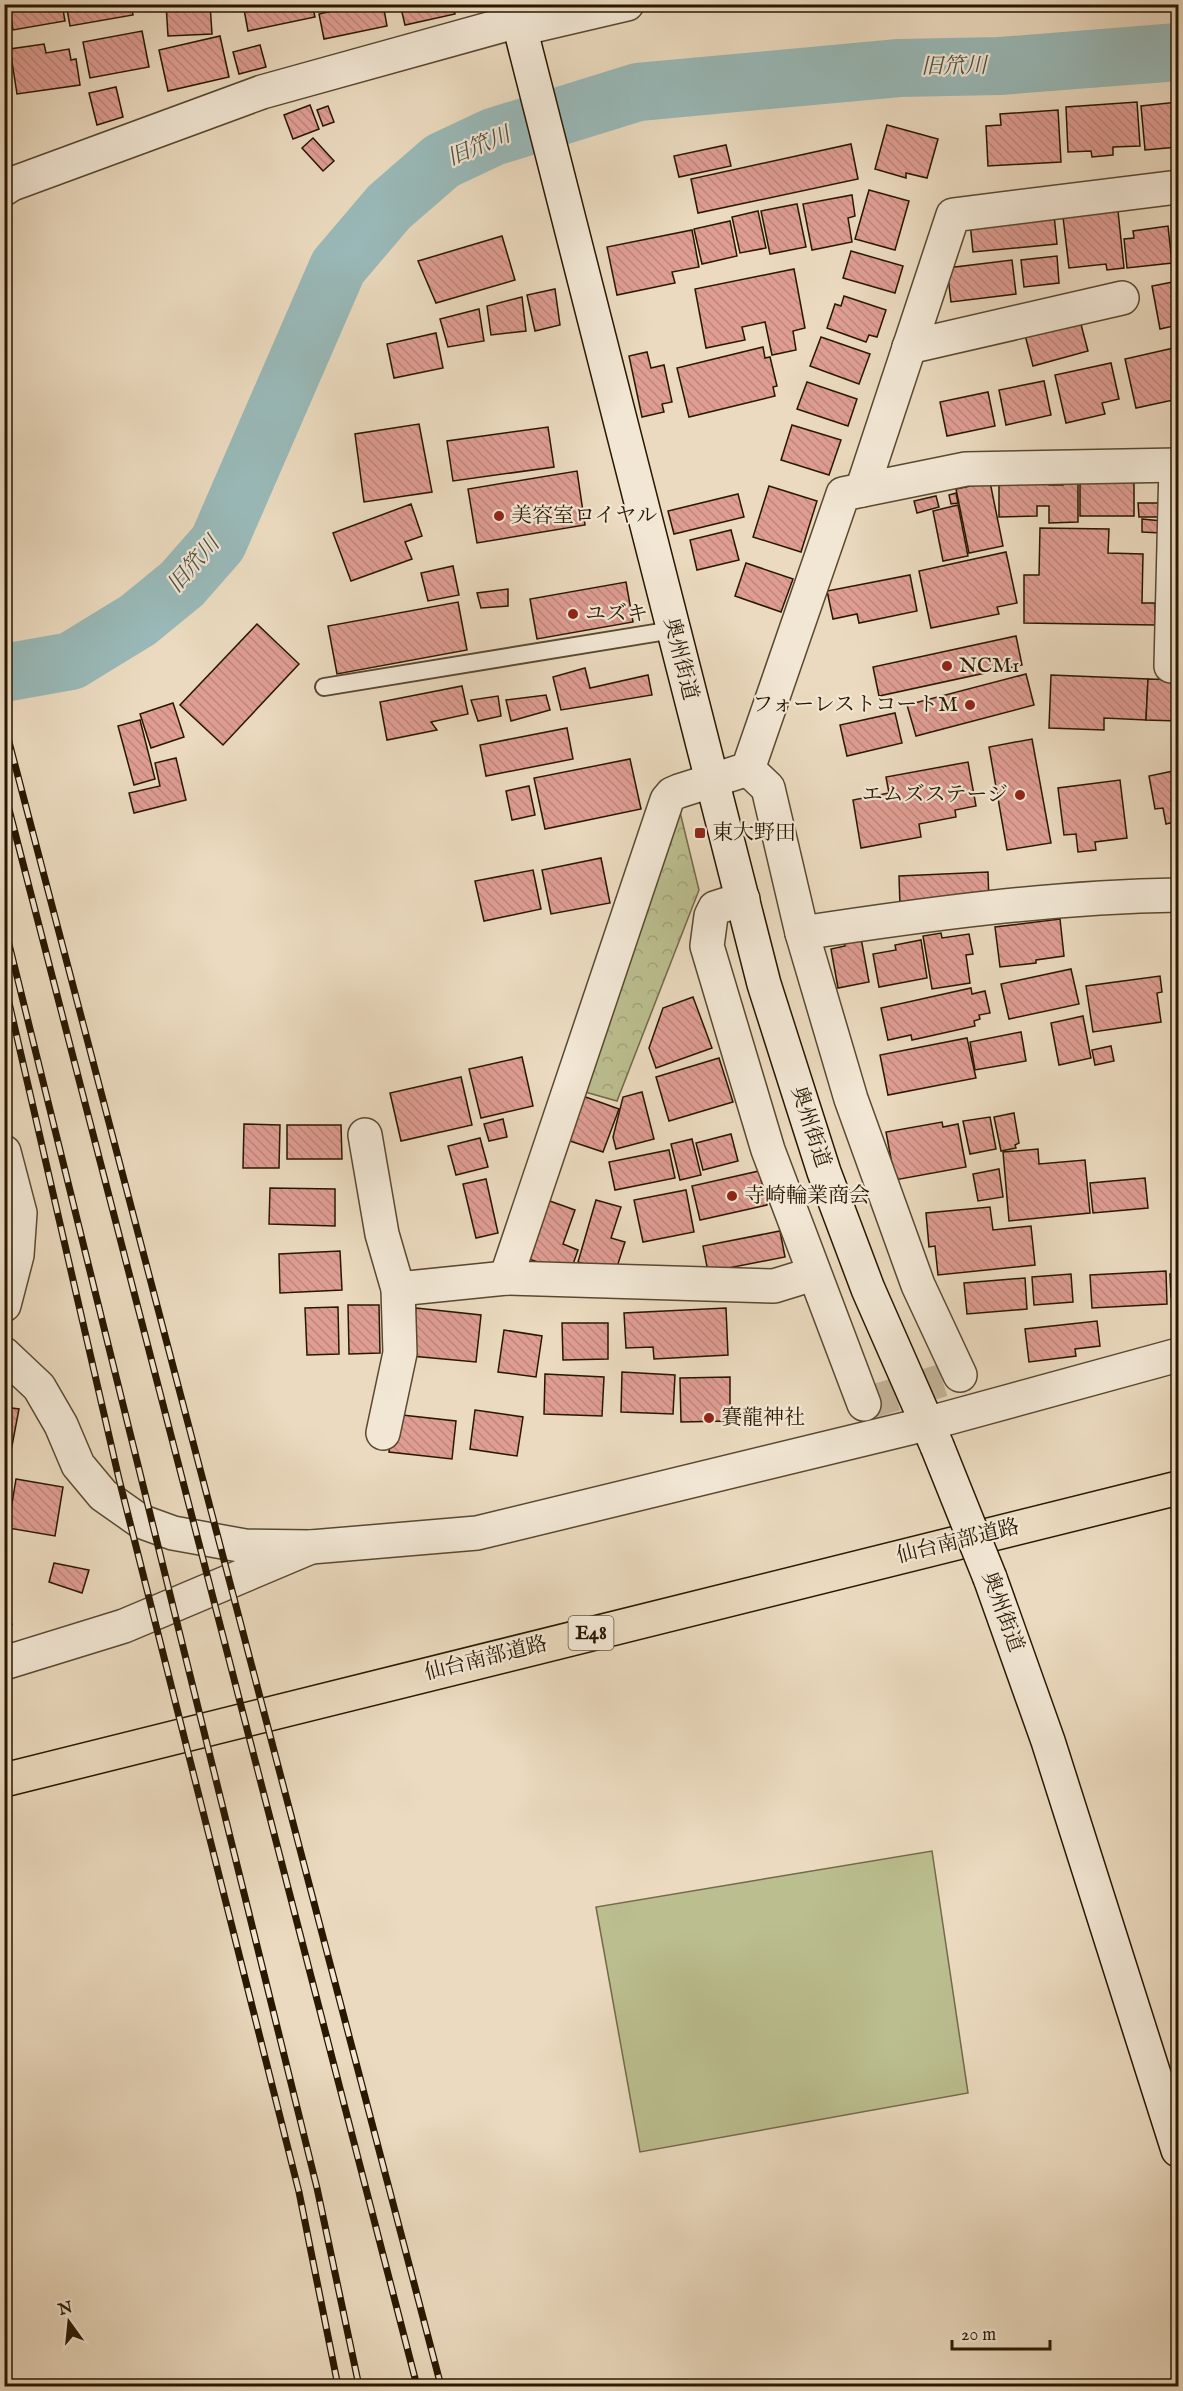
<svg xmlns="http://www.w3.org/2000/svg" width="1183" height="2391" viewBox="0 0 1183 2391" font-family="'IM FELL English','Noto Serif JP',serif">
  <style>
    .grass { fill: #bbbe8f; stroke: #726a48; stroke-width: 1.5 }
    .forest { fill: url(#forest-crowns); stroke: #726a48; stroke-width: 1.5 }
    .lines { fill: none; stroke-linecap: round; stroke-linejoin: round }
    .river { stroke: #99b9b8; stroke-width: 58 }
    .building { fill: url(#building-back-hatch); stroke: #281701; stroke-width: 1.5 }
    .minor-tunnel { stroke: #c4b399; stroke-width: 33; stroke-dasharray: 33 16; stroke-linecap: butt }
    .service-casing { stroke: #594830; stroke-width: 20 }
    .minor-casing { stroke: #594830; stroke-width: 36 }
    .tertiary-casing { stroke: #594830; stroke-width: 36 }
    .secondary-casing { stroke: #281701; stroke-width: 36 }
    .motorway-casing { stroke: #281701; stroke-width: 36 }
    .service { stroke: #f2e7d5; stroke-width: 16 }
    .minor { stroke: #f2e7d5; stroke-width: 33 }
    .tertiary { stroke: #f2e7d5; stroke-width: 33 }
    .secondary { stroke: #f2e7d5; stroke-width: 33 }
    .motorway { stroke: #ebdabf; stroke-width: 33 }
    .rail-casing { stroke: #281701; stroke-width: 7 }
    .rail { stroke: #f2e7d5; stroke-width: 4.5; stroke-dasharray: 14; stroke-linecap: butt }
    .secondary-bridge-casing { stroke: #281701; stroke-width: 36; stroke-linecap: butt }
    .secondary-bridge { stroke: #f2e7d5; stroke-width: 33 }
    .poi-dot { fill: #8f2418; stroke: #f2e7d5; stroke-width: 2 }
    .labels { text-anchor: middle; dominant-baseline: central; stroke-width: 4.5; stroke-linejoin: round; paint-order: stroke }
    .shield { fill: #f2e7d5; stroke: #655541; stroke-width: 1.5 }
    .shield-label { font-size: 20px; font-weight: bold; fill: #281701 }
    .poi-label { font-size: 21px; fill: #281701; stroke: #f2e7d5; text-anchor: start }
    .street-label { font-size: 21px; fill: #281701; stroke: #f2e7d5 }
    .water-label { font-size: 22px; font-style: italic; fill: #505041; stroke: #f2e7d5 }
  </style>
  <defs>
    <pattern id="forest-crowns" width="20" height="18" patternUnits="userSpaceOnUse" patternTransform="scale(1.5)"><rect width="20" height="18" fill="#bbbe8f"/><path d="M2 6a3 3 0 1 1 6 0M12 15a3 3 0 1 1 6 0" fill="none" stroke="#a1a37a"/></pattern>
    <pattern id="building-back-hatch" width="6" height="6" patternUnits="userSpaceOnUse" patternTransform="scale(1.5)"><rect width="6" height="6" fill="#df9d93"/><path d="M-1 5l2 2M0 0l6 6M5-1l2 2" fill="none" stroke="#bf867d"/></pattern>
  </defs>
  <rect width="100%" height="100%" fill="#ebdabf"/>
  <filter id="stains"><feTurbulence type="fractalNoise" baseFrequency=".00333" numOctaves="4"/><feColorMatrix values="0 0 0 0 .2 0 0 0 0 .09 0 0 0 0 .02 0 0 0 .5 -.17"/></filter>
  <radialGradient id="worn" r=".72"><stop offset=".6" stop-color="#630" stop-opacity="0"/><stop offset="1" stop-color="#630" stop-opacity=".3"/></radialGradient>
  <!-- grass -->
  <polygon class="grass" points="932,1851 968,2093 640,2152 596,1907"/>
  <!-- forest -->
  <polygon class="forest" points="680,812 699,890 617,1101 578,1090"/>
  <g class="lines">
    <!-- river -->
    <polyline class="river" points="4,673 71,661 138,620 182,584 218,543 338,267 389,207 442,161 493,137 638,92 899,68 1000,66 1178,52"/>
  </g>
  <!-- building -->
  <g class="building">
    <polygon points="9,4 47,4 47,7 62,4 65,21 13,30"/>
    <polygon points="66,4 131,4 133,15 70,26"/>
    <polygon points="166,4 210,4 212,34 168,36"/>
    <polygon points="243,4 312,4 315,17 248,31"/>
    <polygon points="364,4 383,4 387,26 324,39 319,14"/>
    <polygon points="400,4 453,4 455,14 405,25"/>
    <polygon points="142,31 149,67 90,78 83,42"/>
    <polygon points="220,36 229,77 168,91 159,50"/>
    <polygon points="44,44 46,53 69,49 71,60 76,59 80,85 17,94 10,49"/>
    <polygon points="260,45 266,67 239,74 233,52"/>
    <polygon points="116,87 123,117 97,125 89,93"/>
    <polygon points="1137,102 1140,146 1113,147 1113,155 1092,157 1091,151 1068,152 1066,107"/>
    <polygon points="1178,102 1178,147 1145,150 1141,106"/>
    <polygon points="310,105 319,129 293,139 284,115"/>
    <polygon points="328,106 334,122 323,126 317,110"/>
    <polygon points="1058,110 1061,162 988,166 986,126 1001,125 1000,114"/>
    <polygon points="887,125 938,139 927,178 906,173 906,178 875,169"/>
    <polygon points="313,138 334,161 323,171 302,148"/>
    <polygon points="851,144 858,179 698,213 691,179"/>
    <polygon points="726,145 731,166 679,177 674,156"/>
    <polygon points="869,190 909,201 895,250 855,239"/>
    <polygon points="852,195 855,216 848,218 852,242 812,250 803,204"/>
    <polygon points="797,204 806,247 770,254 761,211"/>
    <polygon points="758,211 766,248 740,253 732,217"/>
    <polygon points="1118,211 1124,268 1107,270 1106,264 1069,268 1063,217"/>
    <polygon points="1054,215 1057,244 973,252 970,223"/>
    <polygon points="730,221 737,256 702,264 694,229"/>
    <polygon points="1168,226 1172,263 1127,268 1124,239 1134,238 1133,231"/>
    <polygon points="1178,226 1178,257 1174,227"/>
    <polygon points="692,230 699,267 672,272 675,283 617,295 607,247"/>
    <polygon points="502,236 515,280 436,303 418,261"/>
    <polygon points="851,251 903,266 895,293 843,278"/>
    <polygon points="1057,256 1059,283 1024,287 1021,260"/>
    <polygon points="1012,260 1016,294 951,302 947,268"/>
    <polygon points="794,269 805,328 793,331 796,350 772,355 765,322 742,327 745,340 706,348 695,289"/>
    <polygon points="1178,281 1178,325 1160,329 1152,286"/>
    <polygon points="555,289 560,325 535,331 527,295"/>
    <polygon points="844,296 886,310 877,337 869,335 866,342 827,328 835,304 841,306"/>
    <polygon points="522,297 526,331 491,335 487,306"/>
    <polygon points="479,309 484,341 448,347 440,319"/>
    <polygon points="1079,317 1088,351 1033,366 1024,331"/>
    <polygon points="436,333 443,368 394,378 387,344"/>
    <polygon points="821,337 870,354 859,384 810,366"/>
    <polygon points="763,347 765,358 770,357 777,386 773,387 775,396 689,417 677,368"/>
    <polygon points="1178,347 1178,399 1136,408 1125,359"/>
    <polygon points="647,352 651,368 664,365 672,402 662,404 664,412 642,417 629,356"/>
    <polygon points="1111,363 1119,399 1102,403 1105,414 1066,423 1055,375"/>
    <polygon points="1044,381 1051,415 1006,425 999,390"/>
    <polygon points="807,382 857,399 848,426 797,409"/>
    <polygon points="988,392 995,426 947,436 940,402"/>
    <polygon points="419,424 432,492 364,502 355,434"/>
    <polygon points="792,425 841,440 829,475 781,460"/>
    <polygon points="548,427 554,467 453,481 447,441"/>
    <polygon points="577,471 585,525 477,543 468,489"/>
    <polygon points="999,474 1049,474 1049,485 1063,485 1063,475 1078,475 1078,522 1049,523 1049,506 1037,506 1037,516 999,517"/>
    <polygon points="1134,478 1134,516 1080,516 1080,479"/>
    <polygon points="990,482 1003,546 969,553 956,489"/>
    <polygon points="769,486 817,501 801,552 753,537"/>
    <polygon points="956,493 958,503 951,504 949,495"/>
    <polygon points="738,494 744,517 674,534 668,511"/>
    <polygon points="936,496 939,507 917,513 914,501"/>
    <polygon points="1138,503 1160,503 1160,517 1139,517"/>
    <polygon points="411,504 422,536 405,542 412,559 351,581 333,533"/>
    <polygon points="958,505 968,556 943,561 933,511"/>
    <polygon points="1142,519 1162,521 1161,533 1142,532"/>
    <polygon points="1040,528 1109,529 1108,553 1143,554 1142,603 1155,603 1155,625 1024,623 1024,575 1039,575"/>
    <polygon points="731,530 739,560 697,570 690,540"/>
    <polygon points="1006,552 1017,603 997,607 999,614 931,628 919,571"/>
    <polygon points="746,563 793,579 781,612 735,596"/>
    <polygon points="453,566 459,595 428,601 421,573"/>
    <polygon points="910,575 917,611 859,623 857,614 833,619 827,591"/>
    <polygon points="626,582 633,622 537,639 530,599"/>
    <polygon points="508,589 508,606 481,608 477,593"/>
    <polygon points="458,602 467,650 337,674 328,626"/>
    <polygon points="257,624 299,664 223,745 180,705"/>
    <polygon points="1016,636 1022,665 879,696 873,667"/>
    <polygon points="585,668 590,688 648,675 652,695 561,710 553,677"/>
    <polygon points="1026,674 1034,705 916,736 907,705"/>
    <polygon points="1051,675 1148,679 1146,720 1104,718 1104,730 1049,728"/>
    <polygon points="1148,679 1178,680 1178,721 1146,720"/>
    <polygon points="462,686 468,714 431,722 437,730 387,740 380,702"/>
    <polygon points="546,695 550,710 511,721 506,700"/>
    <polygon points="498,696 501,716 478,721 471,700"/>
    <polygon points="173,703 184,737 151,748 140,714"/>
    <polygon points="895,713 902,743 847,756 840,725"/>
    <polygon points="140,720 155,779 134,785 118,726"/>
    <polygon points="567,728 573,759 486,776 480,745"/>
    <polygon points="1032,739 1051,843 1007,850 989,747"/>
    <polygon points="176,758 186,800 134,813 129,793 160,786 155,763"/>
    <polygon points="630,759 641,809 545,829 534,778"/>
    <polygon points="968,762 976,806 955,810 956,817 919,824 921,837 861,848 853,800 889,793 886,777"/>
    <polygon points="1178,770 1178,821 1166,824 1163,808 1155,809 1149,776"/>
    <polygon points="1120,780 1127,838 1095,842 1096,850 1078,852 1076,834 1064,835 1058,788"/>
    <polygon points="529,786 535,815 512,820 506,791"/>
    <polygon points="601,858 610,903 551,914 542,870"/>
    <polygon points="533,870 541,909 484,921 475,881"/>
    <polygon points="988,872 989,902 900,906 899,876"/>
    <polygon points="1060,919 1064,956 1036,960 1036,963 1000,967 995,927"/>
    <polygon points="941,933 942,938 969,934 973,954 966,955 970,983 932,989 923,936"/>
    <polygon points="861,938 869,982 838,988 831,949 845,946 844,941"/>
    <polygon points="921,940 927,978 879,987 873,954 896,950 895,945"/>
    <polygon points="1071,969 1079,1004 1009,1019 1001,984"/>
    <polygon points="1160,976 1162,992 1157,993 1161,1022 1093,1032 1086,986"/>
    <polygon points="971,988 972,994 985,991 990,1013 979,1015 980,1019 974,1021 975,1026 912,1040 911,1035 888,1040 881,1008"/>
    <polygon points="693,997 712,1048 656,1068 649,1048 663,1008"/>
    <polygon points="1083,1016 1091,1058 1059,1065 1051,1023"/>
    <polygon points="1021,1032 1026,1061 975,1070 970,1042"/>
    <polygon points="967,1038 976,1078 888,1095 880,1055"/>
    <polygon points="1111,1046 1114,1061 1095,1065 1092,1050"/>
    <polygon points="522,1057 533,1106 481,1118 469,1069"/>
    <polygon points="719,1058 733,1102 669,1121 656,1077"/>
    <polygon points="461,1077 472,1125 401,1141 390,1093"/>
    <polygon points="642,1092 654,1139 616,1149 613,1137 623,1097"/>
    <polygon points="580,1095 619,1109 603,1152 564,1139"/>
    <polygon points="1014,1113 1019,1143 1015,1145 1016,1148 1001,1151 994,1117"/>
    <polygon points="990,1117 996,1149 970,1154 963,1121"/>
    <polygon points="503,1119 507,1137 489,1141 484,1124"/>
    <polygon points="942,1122 943,1127 958,1124 966,1167 895,1180 886,1132"/>
    <polygon points="244,1124 280,1125 279,1168 243,1168"/>
    <polygon points="287,1125 341,1125 342,1159 287,1159"/>
    <polygon points="731,1134 738,1161 703,1170 696,1143"/>
    <polygon points="480,1138 488,1167 456,1175 448,1146"/>
    <polygon points="692,1139 701,1175 680,1180 671,1144"/>
    <polygon points="1038,1149 1039,1164 1085,1160 1090,1213 1009,1221 1003,1152"/>
    <polygon points="669,1150 675,1178 615,1190 609,1162"/>
    <polygon points="999,1169 1003,1197 978,1201 973,1174"/>
    <polygon points="759,1171 767,1205 700,1220 692,1186"/>
    <polygon points="1145,1178 1148,1208 1093,1213 1090,1183"/>
    <polygon points="486,1179 498,1233 476,1238 463,1184"/>
    <polygon points="270,1188 335,1189 335,1226 269,1224"/>
    <polygon points="686,1190 694,1232 643,1242 634,1200"/>
    <polygon points="547,1200 575,1210 563,1244 578,1250 570,1273 526,1258"/>
    <polygon points="596,1200 621,1207 611,1238 625,1242 615,1273 578,1262"/>
    <polygon points="990,1207 993,1230 1031,1226 1035,1265 938,1275 935,1246 929,1247 926,1213"/>
    <polygon points="780,1231 785,1257 708,1272 703,1246"/>
    <polygon points="340,1251 342,1290 280,1293 279,1254"/>
    <polygon points="1166,1271 1167,1304 1092,1308 1090,1275"/>
    <polygon points="1071,1274 1073,1302 1034,1305 1032,1277"/>
    <polygon points="1170,1274 1178,1274 1178,1297 1171,1297"/>
    <polygon points="1025,1278 1027,1309 967,1314 964,1283"/>
    <polygon points="348,1305 379,1305 380,1353 349,1354"/>
    <polygon points="338,1307 339,1354 307,1355 305,1308"/>
    <polygon points="416,1308 481,1315 476,1362 411,1356"/>
    <polygon points="726,1308 728,1355 654,1359 653,1347 626,1348 624,1313"/>
    <polygon points="1097,1321 1100,1346 1075,1349 1076,1356 1029,1362 1025,1329"/>
    <polygon points="562,1323 608,1323 608,1359 563,1360"/>
    <polygon points="504,1330 542,1336 536,1377 498,1372"/>
    <polygon points="622,1372 675,1375 673,1414 621,1412"/>
    <polygon points="545,1374 604,1377 602,1416 544,1414"/>
    <polygon points="730,1377 730,1421 681,1422 680,1378"/>
    <polygon points="4,1407 19,1409 8,1467 4,1466"/>
    <polygon points="475,1410 523,1417 517,1456 470,1449"/>
    <polygon points="393,1414 456,1421 452,1459 389,1452"/>
    <polygon points="16,1479 63,1487 55,1536 8,1528"/>
    <polygon points="54,1563 89,1570 82,1593 49,1582"/>
    <polygon points="4,1598 12,1625 4,1627"/>
  </g>
  <g class="lines">
    <!-- minor-tunnel -->
    <polyline class="minor-tunnel" points="864,1404 960,1375"/>
    <defs>
      <polyline id="service" points="324,687 673,630"/>
      <g id="minor">
        <polyline points="4,189 12,184 262,92 518,21"/>
        <polyline points="909,347 1122,298"/>
        <polyline points="1176,465 1171,666 1178,666"/>
        <polyline points="862,490 953,215 1178,187"/>
        <polyline points="748,769 768,788 802,933 851,1099 918,1285 960,1375"/>
        <polyline points="743,899 715,908 711,916 707,946 768,1150 864,1404"/>
        <path d="M 802,933 C 927,914 1052,897 1178,895"/>
        <polyline points="365,1135 382,1234 398,1289 506,1278"/>
        <polyline points="4,1152 20,1213 17,1255 4,1305"/>
        <polyline points="813,1274 774,1286 506,1278 667,800 672,794 679,791 748,769 843,494 966,469 1178,465"/>
        <polyline points="383,1433 400,1353 398,1289"/>
        <polyline points="4,1663 124,1626 311,1547"/>
      </g>
      <g id="tertiary">
        <polyline points="520,29 627,4"/>
        <polyline points="4,1354 39,1387 61,1425 78,1465 103,1495 140,1521 173,1533 245,1546 311,1547 477,1533 926,1424 1178,1355"/>
      </g>
      <g id="secondary">
        <polyline points="514,4 764,984 824,1172 868,1289 937,1446"/>
        <polyline points="990,1578 1048,1741 1178,2150"/>
      </g>
      <polyline id="motorway" points="4,1780 1178,1488"/>
    </defs>
    <!-- service casing -->
    <use href="#service" class="service-casing"/>
    <!-- minor casing -->
    <use href="#minor" class="minor-casing"/>
    <!-- tertiary casing -->
    <use href="#tertiary" class="tertiary-casing"/>
    <!-- secondary casing -->
    <use href="#secondary" class="secondary-casing"/>
    <!-- motorway casing -->
    <use href="#motorway" class="motorway-casing"/>
    <!-- service -->
    <use href="#service" class="service"/>
    <!-- minor -->
    <use href="#minor" class="minor"/>
    <!-- tertiary -->
    <use href="#tertiary" class="tertiary"/>
    <!-- secondary -->
    <use href="#secondary" class="secondary"/>
    <!-- motorway -->
    <use href="#motorway" class="motorway"/>
    <defs>
      <g id="rail">
        <polyline points="4,723 441,2386"/>
        <polyline points="4,790 417,2386"/>
        <polyline points="4,924 317,2188 359,2386"/>
        <polyline points="4,981 119,1479 299,2192 338,2386"/>
      </g>
    </defs>
    <!-- rail casing -->
    <use href="#rail" class="rail-casing"/>
    <!-- rail -->
    <use href="#rail" class="rail"/>
    <defs>
      <polyline id="secondary-bridge" points="937,1446 990,1578"/>
    </defs>
    <!-- secondary-bridge casing -->
    <use href="#secondary-bridge" class="secondary-bridge-casing"/>
    <!-- secondary-bridge -->
    <use href="#secondary-bridge" class="secondary-bridge"/>
  </g>
  <!-- markers -->
  <g class="poi-dot">
    <circle cx="499" cy="516" r="6"/>
    <circle cx="573" cy="614" r="6"/>
    <circle cx="947" cy="666" r="6"/>
    <circle cx="970" cy="705" r="6"/>
    <circle cx="1020" cy="795" r="6"/>
    <rect x="694" y="827" width="12" height="12" rx="3"/>
    <circle cx="732" cy="1196" r="6"/>
    <circle cx="709" cy="1418" r="6"/>
  </g>
  <g class="labels">
    <!-- shield labels -->
    <rect class="shield" x="568.5" y="1616" width="45" height="34" rx="4.5"/>
    <g class="shield-label">
      <text x="591" y="1633">E48</text>
    </g>
    <!-- poi labels -->
    <g class="poi-label">
      <text x="511" y="516">美容室ロイヤル</text>
      <text x="585" y="614">ユズキ</text>
      <text x="959" y="666">NCM1</text>
      <text x="958" y="705" text-anchor="end">フォーレストコートM</text>
      <text x="1008" y="795" text-anchor="end">エムズステージ</text>
      <text x="712" y="833">東大野田</text>
      <text x="744" y="1196">寺崎輪業商会</text>
      <text x="721" y="1418">賽龍神社</text>
    </g>
    <!-- street labels -->
    <g class="street-label">
      <text transform="translate(680 659) rotate(76)">奥州街道</text>
      <text transform="translate(810 1127) rotate(72)">奥州街道</text>
      <text transform="translate(958 1542) rotate(-14)">仙台南部道路</text>
      <text transform="translate(1002 1612) rotate(70)">奥州街道</text>
      <text transform="translate(486 1659) rotate(-14)">仙台南部道路</text>
    </g>
    <!-- water labels -->
    <g class="water-label">
      <text transform="translate(954 67) rotate(-1)">旧笊川</text>
      <text transform="translate(479 147) rotate(-23)">旧笊川</text>
      <text transform="translate(194 565) rotate(-49)">旧笊川</text>
    </g>
  </g>
  <!-- margin -->
  <rect width="1183" height="2391" fill="none" stroke="#ebdabf" stroke-width="24"/>
  <rect x="6" y="6" width="1171" height="2379" fill="none" stroke="#281701" stroke-width="3"/>
  <rect x="12" y="12" width="1159" height="2367" fill="none" stroke="#281701" stroke-width="1.5"/>
  <!-- north arrow -->
  <g transform="translate(69 2322) rotate(345)" stroke="#f2e7d5" stroke-width="4.5" paint-order="stroke">
  <path d="M0-4.5L10 22L0 15L-10 22Z" fill="#281701"/>
  <text y="-9" font-size="16" font-weight="bold" text-anchor="middle" fill="#281701">N</text>
  </g>
  <!-- scale -->
  <path d="M952 2340v9h98v-9" fill="none" stroke="#281701" stroke-width="3"/>
  <text x="961" y="2340" font-size="18" fill="#281701" stroke="#f2e7d5" stroke-width="4.5" paint-order="stroke">20 m</text>
  <rect width="100%" height="100%" filter="url(#stains)"/>
  <rect width="100%" height="100%" fill="url(#worn)"/>
</svg>
